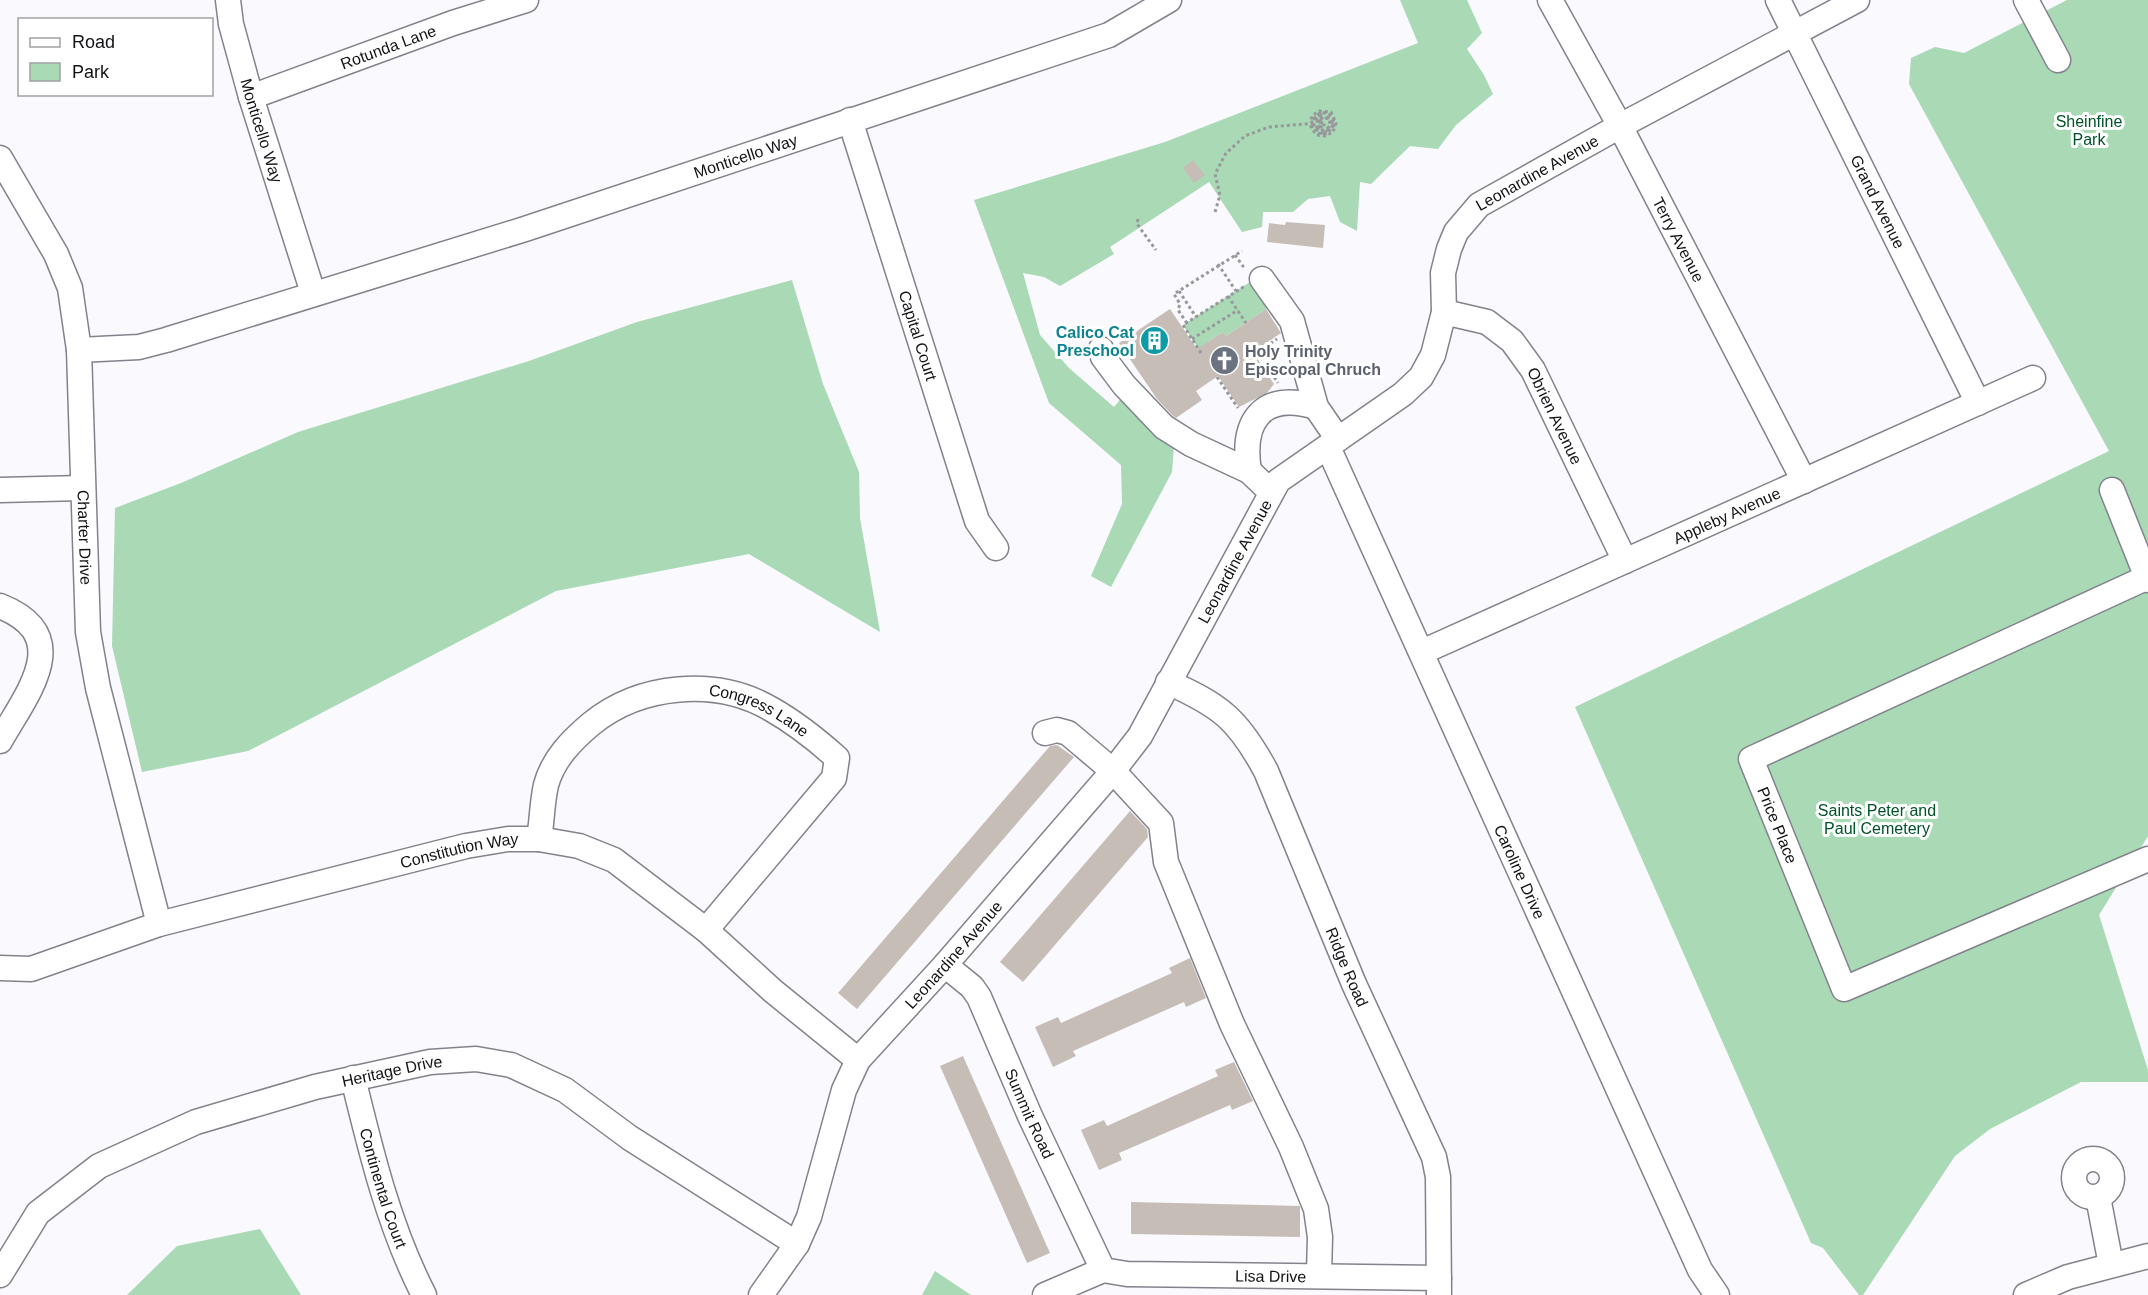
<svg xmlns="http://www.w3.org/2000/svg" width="2148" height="1295" viewBox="0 0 2148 1295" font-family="Helvetica,sans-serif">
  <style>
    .green { fill: #a9d9b5 }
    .building { fill: #c6bdb6 }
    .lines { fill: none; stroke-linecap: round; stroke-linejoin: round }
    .minor-casing { stroke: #82828c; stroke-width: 27 }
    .path { stroke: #98989c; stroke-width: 3; stroke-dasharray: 3 3; stroke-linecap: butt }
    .minor { stroke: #fff; stroke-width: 24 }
    .labels { text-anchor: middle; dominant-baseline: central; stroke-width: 6; stroke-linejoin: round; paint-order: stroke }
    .street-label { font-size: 16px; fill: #131317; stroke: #fff }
    .park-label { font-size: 16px; fill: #005327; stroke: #fff }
    .culture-label { font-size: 16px; font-weight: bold; fill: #0d838f; stroke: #fff; text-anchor: end }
    .worship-label { font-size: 16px; font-weight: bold; fill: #5b616d; stroke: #fff; text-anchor: start }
  </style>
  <rect width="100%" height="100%" fill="#f9f9fe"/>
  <!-- green -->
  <g class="green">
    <polygon points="1400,0 1467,0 1482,33 1467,49 1484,75 1493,94 1456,125 1438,149 1410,146 1371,184 1360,182 1357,231 1340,222 1330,196 1308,199 1293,212 1263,212 1262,227 1242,232 1209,182 1110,247 1114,254 1060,286 1044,277 1023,273 1040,335 1069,368 1114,407 1123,396 1174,446 1172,472 1111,587 1091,576 1122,504 1121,465 1049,403 974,200 1165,142 1418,43"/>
    <polygon points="2067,0 2148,0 2148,836 2099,915 2148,1070 2148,1082 2081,1082 1990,1129 1955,1156 1863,1295 1859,1295 1823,1248 1811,1243 1575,707 2109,451 1909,84 1911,58 1935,47 1964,53"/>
    <polygon points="792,280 823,384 859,472 860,518 880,632 749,554 556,591 248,751 142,772 112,646 115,508 181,483 298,432 529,361 637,322"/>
    <polygon points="1250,282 1269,307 1226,336 1223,332 1209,341 1201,353 1183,325"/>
    <polygon points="260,1229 301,1295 127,1295 177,1246"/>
    <polygon points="935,1271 971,1295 922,1295"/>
  </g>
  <!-- building -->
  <g class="building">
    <polygon points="1193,160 1205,175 1194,183 1183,168"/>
    <polygon points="1286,222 1325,225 1323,248 1267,242 1269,223 1285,225"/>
    <polygon points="1170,309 1197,349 1223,332 1226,336 1266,309 1281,333 1253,352 1274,384 1267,393 1239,407 1218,376 1196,391 1202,400 1176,418 1173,416 1157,399 1119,343"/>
    <polygon points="1057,745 1074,757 857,1009 838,993 1050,746"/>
    <polygon points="1130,811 1147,829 1148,837 1023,982 1000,962"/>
    <polygon points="1190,958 1206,998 1186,1007 1184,1002 1073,1051 1076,1056 1053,1067 1035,1027 1058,1017 1061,1023 1172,973 1169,968"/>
    <polygon points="963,1056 1050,1253 1027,1263 940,1066"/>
    <polygon points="1234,1062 1253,1101 1232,1110 1230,1105 1119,1153 1122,1160 1099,1170 1081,1130 1104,1120 1107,1126 1218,1076 1215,1070"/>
    <polygon points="1131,1202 1300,1206 1300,1237 1131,1234"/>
  </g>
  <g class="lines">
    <defs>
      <g id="minor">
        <path id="s1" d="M 228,0 L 231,24 L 251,97 L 313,293"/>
        <path id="s2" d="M 1550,0 L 1620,126 L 1804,481"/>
        <path id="s3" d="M 1778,0 L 1978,403"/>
        <polyline points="2026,0 2058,60"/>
        <path id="s4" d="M 251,97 L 453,23 L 526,0"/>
        <path id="s5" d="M 850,120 L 977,521 L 996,548"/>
        <path id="s6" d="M 0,158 L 56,254 L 70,288 L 79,350 L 88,632 L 98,688 L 159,924"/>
        <polyline points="1262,279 1292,321 1316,407 1338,439"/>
        <path id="s7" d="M 1444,312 L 1487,322 L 1512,341 L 1533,370 L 1625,561"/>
        <polyline points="1101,349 1103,357 1124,385 1164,427 1191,444 1249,471 1270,491"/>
        <path id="s8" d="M 79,350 L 139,347 L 166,340 L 525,229 L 1109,35 L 1169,0"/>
        <path id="s9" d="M 1328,447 L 1700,1270 L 1717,1295"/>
        <path d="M 1249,471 C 1241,421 1262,391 1316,407"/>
        <polyline points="0,490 82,488"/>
        <polyline points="2112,490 2148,580"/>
        <path id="s10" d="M 2148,577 L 1751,759 L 1844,989 L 2148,859"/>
        <path d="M 0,606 C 75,636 28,692 0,741"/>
        <path id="s11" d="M 1422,652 L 2033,378"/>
        <path id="s12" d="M 1168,682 C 1221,706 1238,719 1266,771 L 1354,984 L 1434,1157 L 1438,1177 L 1439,1295"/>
        <polyline points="1045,733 1057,730 1068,733 1113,771 1161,823 1166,862 1232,1024 1291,1147 1316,1209 1320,1237 1319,1274"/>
        <path id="s13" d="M 539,839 C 542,822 542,802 546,785 C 553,759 572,740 591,724 C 640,684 716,677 771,709 C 794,722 817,740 837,758 L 834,778 L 706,930"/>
        <path id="s14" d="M 945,965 L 972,987 L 979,997 L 1030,1116 L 1103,1270"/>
        <path id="s15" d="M 0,968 L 31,969 L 159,924 L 466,846 L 508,839 L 539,839 L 579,846 L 614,860 L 706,930 L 773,991 L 858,1060"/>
        <path id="s16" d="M 353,1078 C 371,1152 389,1227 424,1295"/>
        <circle cx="2093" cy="1178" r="19"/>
        <polyline points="2098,1197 2111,1265"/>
        <path id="s17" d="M 1103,1270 L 1127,1274 L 1439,1278"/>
        <path id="s18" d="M 0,1275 L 38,1213 L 99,1166 L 196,1122 L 315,1087 L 430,1062 L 476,1059 L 511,1065 L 565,1090 L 630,1138 L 797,1244"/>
        <path id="s19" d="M 761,1295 L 797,1244 L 809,1217 L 844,1090 L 858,1060 L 945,965 L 1113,771 L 1140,736 L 1278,481 L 1403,394 L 1421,377 L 1433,355 L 1444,312 L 1443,273 L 1449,249 L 1456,232 L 1479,205 L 1620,126 L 1857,0"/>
        <polyline points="1045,1295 1103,1270"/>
        <polyline points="2026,1295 2068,1277 2148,1256"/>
      </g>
    </defs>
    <!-- minor casing -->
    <use href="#minor" class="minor-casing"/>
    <!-- path -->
    <g class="path">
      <polyline points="1215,212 1220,195 1215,174 1226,153 1245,136 1269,127 1316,123 1319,118 1323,116 1330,121 1328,128 1322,130 1315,126 1322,133 1312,126 1316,133 1327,134 1335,124 1324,133 1332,123 1324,113 1335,122 1332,115 1321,112 1312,120 1322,113 1314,122 1310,122 1312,116 1319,111 1331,112 1336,123 1333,132 1325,136 1316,135 1310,125 1318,125 1322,129 1320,125 1324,125 1325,123 1319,122 1322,118 1318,123 1323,123"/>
      <polyline points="1138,219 1137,224 1156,250"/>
      <polyline points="1235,255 1245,269"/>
      <polyline points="1218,264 1236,291"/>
      <polyline points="1179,291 1196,317"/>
      <polyline points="1228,296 1246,323"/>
      <polyline points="1187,323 1178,310 1180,304 1174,294 1242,251"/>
      <polyline points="1192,339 1238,310"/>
      <polyline points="1256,350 1258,352 1277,339"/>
      <polyline points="1258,352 1278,383"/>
      <polyline points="1201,353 1183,325 1245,286"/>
      <polyline points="1217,377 1238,408"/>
    </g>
    <!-- minor -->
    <use href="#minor" class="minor"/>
  </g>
  <!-- icons -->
  <defs>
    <symbol id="building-disc" viewBox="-11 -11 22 22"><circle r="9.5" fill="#0f9aa8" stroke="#fff"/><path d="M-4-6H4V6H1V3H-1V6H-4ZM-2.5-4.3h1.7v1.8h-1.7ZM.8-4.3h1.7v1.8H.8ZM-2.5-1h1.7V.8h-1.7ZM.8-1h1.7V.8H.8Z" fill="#fff"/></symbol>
    <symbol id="church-disc" viewBox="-11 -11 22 22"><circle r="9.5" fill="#6b7280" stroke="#fff"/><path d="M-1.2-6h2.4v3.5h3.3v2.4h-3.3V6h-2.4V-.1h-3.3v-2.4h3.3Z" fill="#fff"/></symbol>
  </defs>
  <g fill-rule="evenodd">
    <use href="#building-disc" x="1138" y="324" width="33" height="33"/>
    <use href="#church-disc" x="1208" y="344" width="33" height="33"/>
  </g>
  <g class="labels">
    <!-- street labels -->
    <g class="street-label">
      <text stroke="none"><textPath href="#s4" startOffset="146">Rotunda Lane</textPath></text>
      <text stroke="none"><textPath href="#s1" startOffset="135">Monticello Way</textPath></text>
      <text stroke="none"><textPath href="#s8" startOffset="696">Monticello Way</textPath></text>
      <text stroke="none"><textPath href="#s19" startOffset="1407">Leonardine Avenue</textPath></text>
      <text stroke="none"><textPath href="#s3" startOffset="225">Grand Avenue</textPath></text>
      <text stroke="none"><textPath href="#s2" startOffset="272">Terry Avenue</textPath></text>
      <text stroke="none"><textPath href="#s5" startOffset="226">Capital Court</textPath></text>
      <text stroke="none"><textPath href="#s7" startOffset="162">Obrien Avenue</textPath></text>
      <text stroke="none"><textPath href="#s11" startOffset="334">Appleby Avenue</textPath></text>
      <text stroke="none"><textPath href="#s6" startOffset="398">Charter Drive</textPath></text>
      <text stroke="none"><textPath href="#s19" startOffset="885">Leonardine Avenue</textPath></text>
      <text stroke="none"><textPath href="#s13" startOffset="312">Congress Lane</textPath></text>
      <text stroke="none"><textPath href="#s10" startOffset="508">Price Place</textPath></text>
      <text stroke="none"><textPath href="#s15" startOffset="476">Constitution Way</textPath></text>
      <text stroke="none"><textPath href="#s9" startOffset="466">Caroline Drive</textPath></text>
      <text stroke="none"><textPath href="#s19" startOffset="399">Leonardine Avenue</textPath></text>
      <text stroke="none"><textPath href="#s12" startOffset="348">Ridge Road</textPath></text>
      <text stroke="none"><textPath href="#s18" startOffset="459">Heritage Drive</textPath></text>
      <text stroke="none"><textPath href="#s14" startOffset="174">Summit Road</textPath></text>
      <text stroke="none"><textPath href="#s16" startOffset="114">Continental Court</textPath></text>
      <text stroke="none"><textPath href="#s17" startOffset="168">Lisa Drive</textPath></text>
    </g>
    <!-- park labels -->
    <g class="park-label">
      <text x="2089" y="121">Sheinfine<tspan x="2089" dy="18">Park</tspan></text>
      <text x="1877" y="810">Saints Peter and<tspan x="1877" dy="18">Paul Cemetery</tspan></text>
    </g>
    <!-- culture labels -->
    <g class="culture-label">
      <text x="1134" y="332">Calico Cat<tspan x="1134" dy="18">Preschool</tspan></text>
    </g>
    <!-- worship labels -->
    <g class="worship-label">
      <text x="1245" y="351">Holy Trinity<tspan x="1245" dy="18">Episcopal Chruch</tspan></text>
    </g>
  </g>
  <!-- legend -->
  <rect x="18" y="18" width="195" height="78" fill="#ffffff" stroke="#a1a1a2" stroke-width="1.5"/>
  <rect x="30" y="38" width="30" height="9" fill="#ffffff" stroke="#a1a1a2" stroke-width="1.5"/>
  <text x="72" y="48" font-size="18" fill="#131317">Road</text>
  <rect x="30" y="63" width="30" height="18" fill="#a9d9b5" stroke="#a1a1a2" stroke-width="1.5"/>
  <text x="72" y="78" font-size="18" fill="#131317">Park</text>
</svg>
